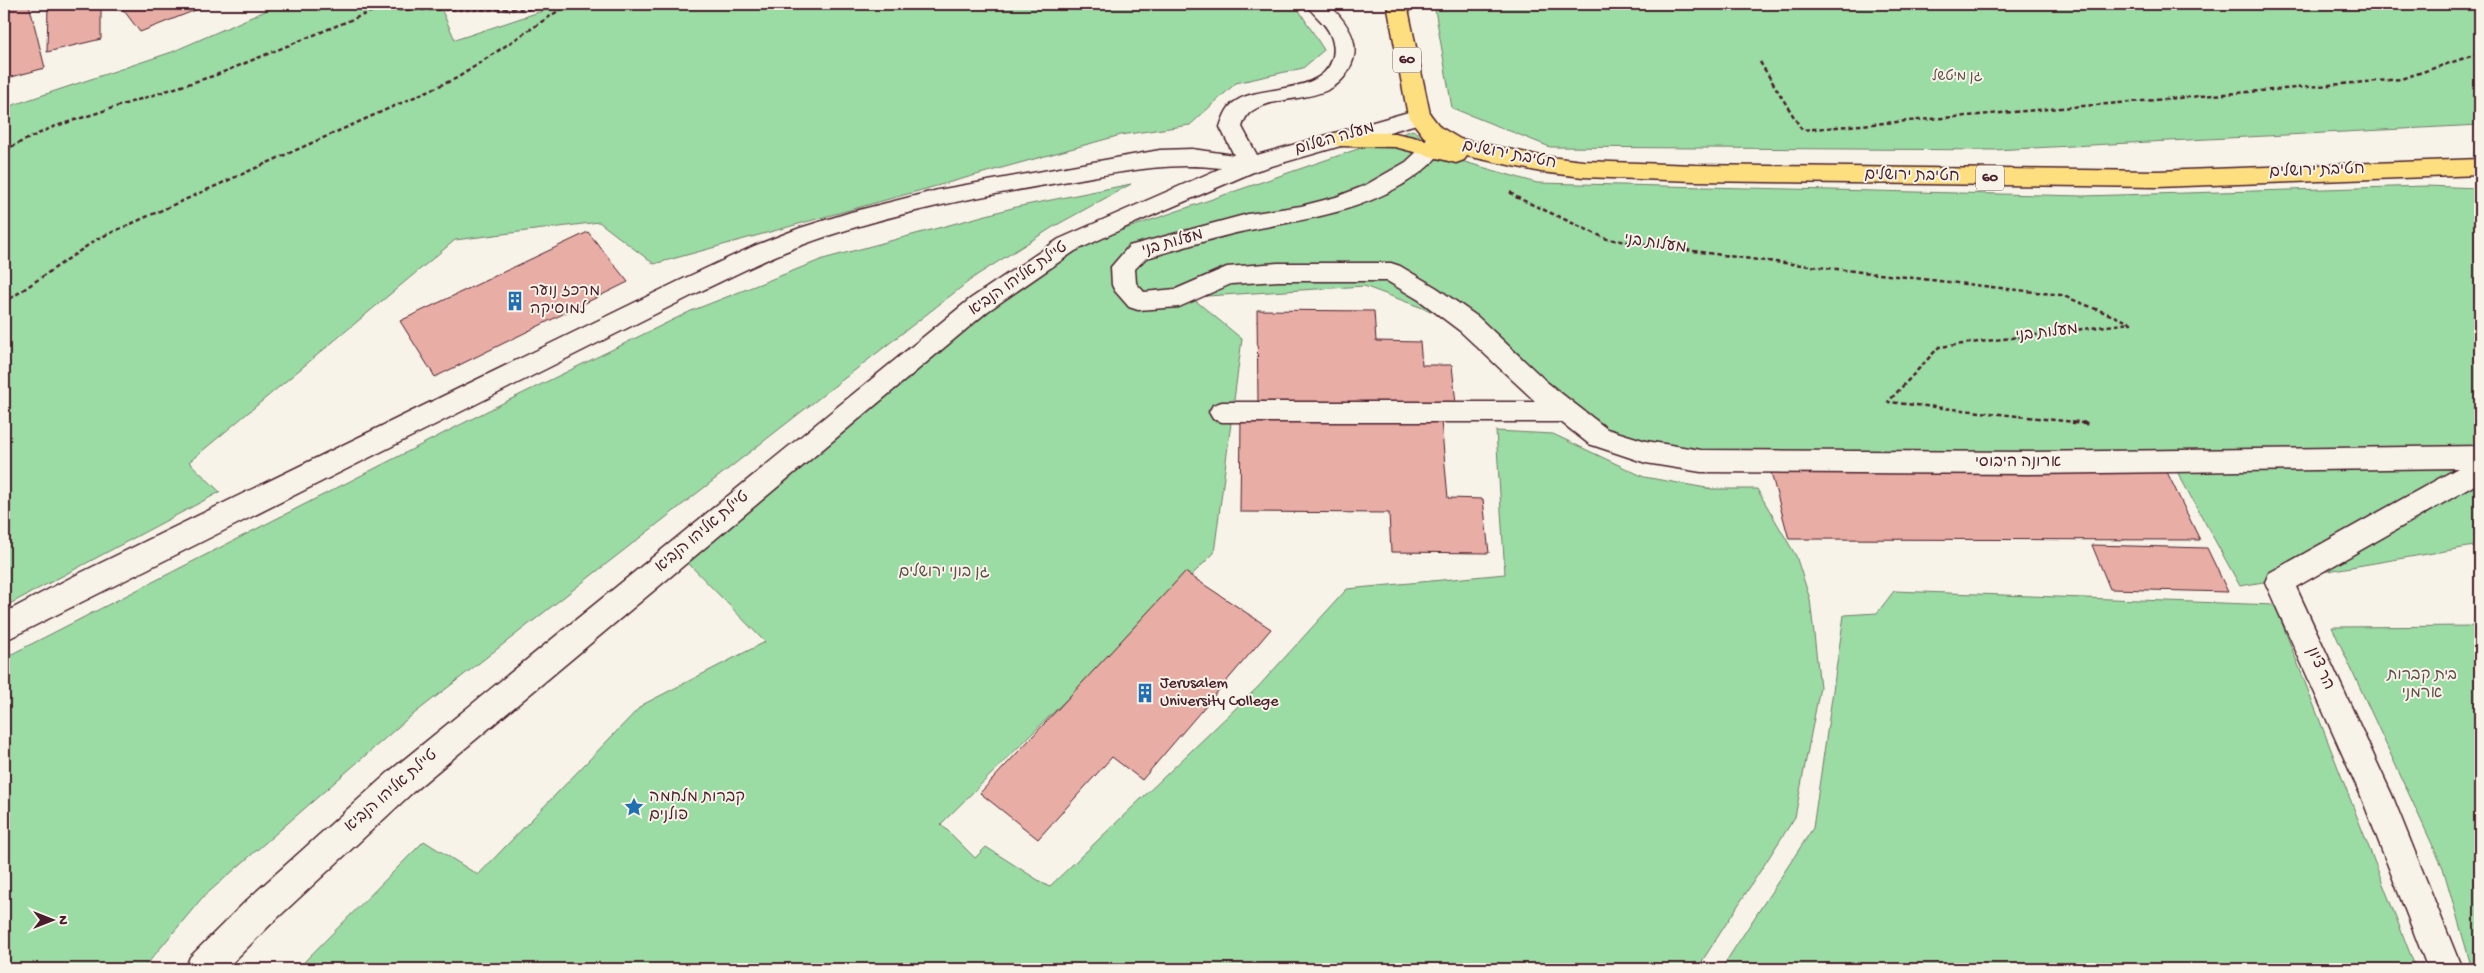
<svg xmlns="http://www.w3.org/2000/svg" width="2484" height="973" viewBox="0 0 2484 973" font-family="'Gochi Hand','Playpen Sans Hebrew',sans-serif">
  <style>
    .green { fill: #9bdba4; stroke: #727d68 }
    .building { fill: #e8ada5; stroke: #4a1f2b }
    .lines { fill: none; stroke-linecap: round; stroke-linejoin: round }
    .minor-casing { stroke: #4a1f2b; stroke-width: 3 }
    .highway-casing { stroke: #4a1f2b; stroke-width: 3 }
    .path-far1 { stroke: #4a1f2b; stroke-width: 2.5; stroke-dasharray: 4.5 3; stroke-linecap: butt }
    .path { stroke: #4a1f2b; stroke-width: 4; stroke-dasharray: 5.5 4.5; stroke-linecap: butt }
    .minor { fill: #f7f3e8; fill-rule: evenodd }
    .highway { fill: #fedf80; fill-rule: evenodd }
    .labels { text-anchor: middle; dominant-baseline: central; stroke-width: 4; stroke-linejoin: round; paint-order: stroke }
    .far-park-label { font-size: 14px; fill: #5e4e49; stroke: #f7f3e8 }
    .shield { fill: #f7f3e8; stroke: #7e5f64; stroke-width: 1 }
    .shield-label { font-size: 15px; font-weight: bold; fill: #4a1f2b }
    .street-label { font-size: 16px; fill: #4a1f2b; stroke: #f7f3e8 }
    .poi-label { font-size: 16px; fill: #4a1f2b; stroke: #f7f3e8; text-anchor: start }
    .park-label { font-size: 16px; fill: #5e4e49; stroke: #f7f3e8 }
  </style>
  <rect width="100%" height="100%" fill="#f7f3e8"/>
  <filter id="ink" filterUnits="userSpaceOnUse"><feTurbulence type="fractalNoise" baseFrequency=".02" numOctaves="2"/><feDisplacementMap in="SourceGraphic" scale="10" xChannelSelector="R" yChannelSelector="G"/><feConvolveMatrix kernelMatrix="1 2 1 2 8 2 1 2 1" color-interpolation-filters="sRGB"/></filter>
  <g filter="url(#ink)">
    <!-- green -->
    <g class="green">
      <polygon points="281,4 439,4 455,40 563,4 1295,4 1324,50 1303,68 1236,83 1190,125 1121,135 654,264 599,222 455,240 189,462 220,492 4,607 4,108 172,52"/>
      <polygon points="1434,4 2480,4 2480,125 1994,150 1550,147 1452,108"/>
      <polygon points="1413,130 1444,156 1537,183 2083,196 2426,186 2480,188 2480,545 2240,586 2169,457 1695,453 1609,433 1465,324 1364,286 1191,297 1242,339 1214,553 941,824 975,858 986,847 1049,887 1258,687 1347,589 1505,574 1496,431 1553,434 1644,477 1712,489 1757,489 1796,556 1810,599 1820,687 1795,817 1697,969 297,969 424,841 478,875 642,705 765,642 687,562 979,313 1096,239"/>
      <polygon points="1131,184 1053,227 977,275 406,720 202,898 143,969 4,969 4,658 497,406 691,311 823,259 1016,207"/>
      <polygon points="1894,591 2275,605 2416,969 1721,969 1813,828 1844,615 1877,613"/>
      <polygon points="2480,626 2480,969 2472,969 2443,868 2332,627"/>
    </g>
    <!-- building -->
    <g class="building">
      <polygon points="4,4 29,4 45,68 4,79"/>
      <polygon points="54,4 101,4 101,39 47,52 48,5"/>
      <polygon points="119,4 211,4 140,32"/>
      <polygon points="588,232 628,282 435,377 400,321"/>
      <polygon points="1257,310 1374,311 1376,341 1420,342 1422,365 1452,365 1456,404 1258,403"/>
      <polygon points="1241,419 1441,421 1448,498 1483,499 1489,553 1391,552 1389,513 1240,512"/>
      <polygon points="1770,469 2166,470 2200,540 1789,539"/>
      <polygon points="2092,545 2207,548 2228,592 2110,589"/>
      <polygon points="1185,572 1271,629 1142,780 1112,757 1038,839 980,793"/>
    </g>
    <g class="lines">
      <defs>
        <g id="minor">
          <path d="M 1306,4 L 1328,4 C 1343,18 1360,38 1353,60 C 1337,109 1285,90 1252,111 C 1246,115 1244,121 1242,127 L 1257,155 L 1419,109 L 1427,111 L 1430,116 L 1427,121 L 1258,170 L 1137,222 L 1075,251 L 988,311 L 413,792 L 271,924 L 226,969 L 185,969 L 190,957 L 247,900 L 391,770 L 970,299 L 1059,239 L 1221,168 C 1167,161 1116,173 1063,182 C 975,197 886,214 802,245 C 767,258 733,276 699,292 L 4,641 L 4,613 L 70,578 L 681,280 L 754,246 L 800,228 L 851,212 L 938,190 L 1160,150 L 1192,149 L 1234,155 L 1220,127 C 1223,118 1227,106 1236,101 C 1263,84 1320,95 1332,60 C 1335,51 1334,43 1330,34 C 1325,22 1313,15 1306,4 Z"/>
          <path d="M 1438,130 L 1446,132 L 1449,137 C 1439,160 1423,172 1402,185 C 1352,214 1305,219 1250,230 C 1215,237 1180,249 1146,258 L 1135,269 L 1136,283 L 1144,292 L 1176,289 L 1227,267 L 1278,263 L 1391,263 L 1400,266 L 1437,288 L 1478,317 L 1548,383 L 1607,429 L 1646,441 L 1701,450 L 2030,452 L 2480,446 L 2480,482 L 2296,587 L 2392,795 L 2462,969 L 2428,969 L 2361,796 L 2265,582 L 2269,573 L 2458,468 L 2030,474 L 1701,472 L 1646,463 L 1589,444 L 1561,422 L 1222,422 L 1213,419 L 1209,412 L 1213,405 L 1222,402 L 1536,402 L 1460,331 L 1419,300 L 1387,281 L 1278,281 L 1231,284 L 1179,307 L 1138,310 L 1129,307 L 1115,291 L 1112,285 L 1111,267 L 1129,246 L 1248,214 L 1301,206 L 1336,197 L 1364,186 L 1406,162 L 1423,146 L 1430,132 Z"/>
        </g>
        <polygon id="highway" points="1387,4 1407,4 1430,114 1440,127 1460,139 1541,156 1583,161 1695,165 2157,171 2480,159 2480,175 2157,187 1695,181 1583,177 1541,172 1467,156 1464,160 1456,163 1395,147 1339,146 1331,144 1328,139 1331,134 1339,132 1395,133 1431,141 1424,137 1408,116"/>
      </defs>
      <!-- minor casing -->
      <use href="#minor" class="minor-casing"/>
      <!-- highway casing -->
      <use href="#highway" class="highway-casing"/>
      <!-- path-far1 -->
      <g class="path-far1">
        <polyline points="565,8 579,4"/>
        <polyline points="376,10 559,9"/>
        <polyline points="1760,62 1802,130 2401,79 2480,53"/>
        <polyline points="4,150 53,127 216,75 375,10 383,4"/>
        <polyline points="1510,192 1516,197 1607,239 1758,260 2061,295 2131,323 1939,347 1888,402 2083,423"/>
        <polyline points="4,303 97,239 457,78 561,9 714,4"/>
      </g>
      <!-- path -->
      <polyline class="path" points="2072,422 2091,424"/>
      <!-- minor -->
      <use href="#minor" class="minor"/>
      <!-- highway -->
      <use href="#highway" class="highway"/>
    </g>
  </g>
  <!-- icons -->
  <defs>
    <symbol id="building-bare" viewBox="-9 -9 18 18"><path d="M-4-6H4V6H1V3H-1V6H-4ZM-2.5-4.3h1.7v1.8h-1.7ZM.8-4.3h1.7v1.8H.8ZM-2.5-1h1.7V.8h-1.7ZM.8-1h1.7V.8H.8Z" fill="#1f6fb2" stroke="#f7f3e8" stroke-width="2.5" paint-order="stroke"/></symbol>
    <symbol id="sight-bare" viewBox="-9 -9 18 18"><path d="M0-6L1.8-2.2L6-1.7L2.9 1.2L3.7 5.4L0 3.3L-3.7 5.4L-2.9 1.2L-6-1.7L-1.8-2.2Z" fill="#1f6fb2" stroke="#f7f3e8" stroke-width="2.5" paint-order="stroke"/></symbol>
  </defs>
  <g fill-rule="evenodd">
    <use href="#building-bare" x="501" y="287" width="28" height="28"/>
    <use href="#building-bare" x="1131" y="679" width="28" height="28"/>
    <use href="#sight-bare" x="620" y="793" width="28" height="28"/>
  </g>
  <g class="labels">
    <!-- far-park labels -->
    <g class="far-park-label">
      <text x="1957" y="77">גן מיטשל</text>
    </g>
    <!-- shield labels -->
    <g class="shield">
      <rect x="1393" y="47.5" width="28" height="25" rx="4"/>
      <rect x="1976" y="165.5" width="28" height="25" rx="4"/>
    </g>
    <g class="shield-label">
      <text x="1407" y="60">60</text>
      <text x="1990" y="178">60</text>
    </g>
    <!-- street labels -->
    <g class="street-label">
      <text transform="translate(1335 140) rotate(-16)">מעלה השלום</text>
      <text transform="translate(1509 156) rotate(11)">חטיבת ירושלים</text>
      <text transform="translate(2317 172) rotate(-2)">חטיבת ירושלים</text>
      <text transform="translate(1912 177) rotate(1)">חטיבת ירושלים</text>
      <text transform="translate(1173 244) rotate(-16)">מעלות בני</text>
      <text transform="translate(1655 245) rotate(8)">מעלות בני</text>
      <text transform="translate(1019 280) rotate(-35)">טיילת אליהו הנביא</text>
      <text transform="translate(2047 334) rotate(-7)">מעלות בני</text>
      <text x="2018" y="463">ארונה היבוסי</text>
      <text transform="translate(703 533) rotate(-40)">טיילת אליהו הנביא</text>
      <text transform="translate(2319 669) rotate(66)">הר ציון</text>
      <text transform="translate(392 792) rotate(-41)">טיילת אליהו הנביא</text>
    </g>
    <!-- poi labels -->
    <g class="poi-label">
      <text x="530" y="292">מרכז נוער<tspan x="530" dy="18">למוסיקה</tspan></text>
      <text x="1160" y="684">Jerusalem<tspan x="1160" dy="18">University College</tspan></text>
      <text x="649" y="798">קברות מלחמה<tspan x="649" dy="18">פולנים</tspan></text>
    </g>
    <!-- park labels -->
    <g class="park-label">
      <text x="944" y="573">גן בוני ירושלים</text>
      <text x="2422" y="676">בית קברות<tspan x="2422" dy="18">ארמני</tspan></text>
    </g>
  </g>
  <!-- margin -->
  <rect width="2484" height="973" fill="none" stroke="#f7f3e8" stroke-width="20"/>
  <rect x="10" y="10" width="2464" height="953" fill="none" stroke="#4a1f2b" stroke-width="2" filter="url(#ink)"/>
  <!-- north arrow -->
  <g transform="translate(52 920) rotate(90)" stroke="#f7f3e8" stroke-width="4" paint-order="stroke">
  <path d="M0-4L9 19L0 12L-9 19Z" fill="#4a1f2b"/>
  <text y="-8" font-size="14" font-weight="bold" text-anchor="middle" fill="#4a1f2b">N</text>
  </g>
</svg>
